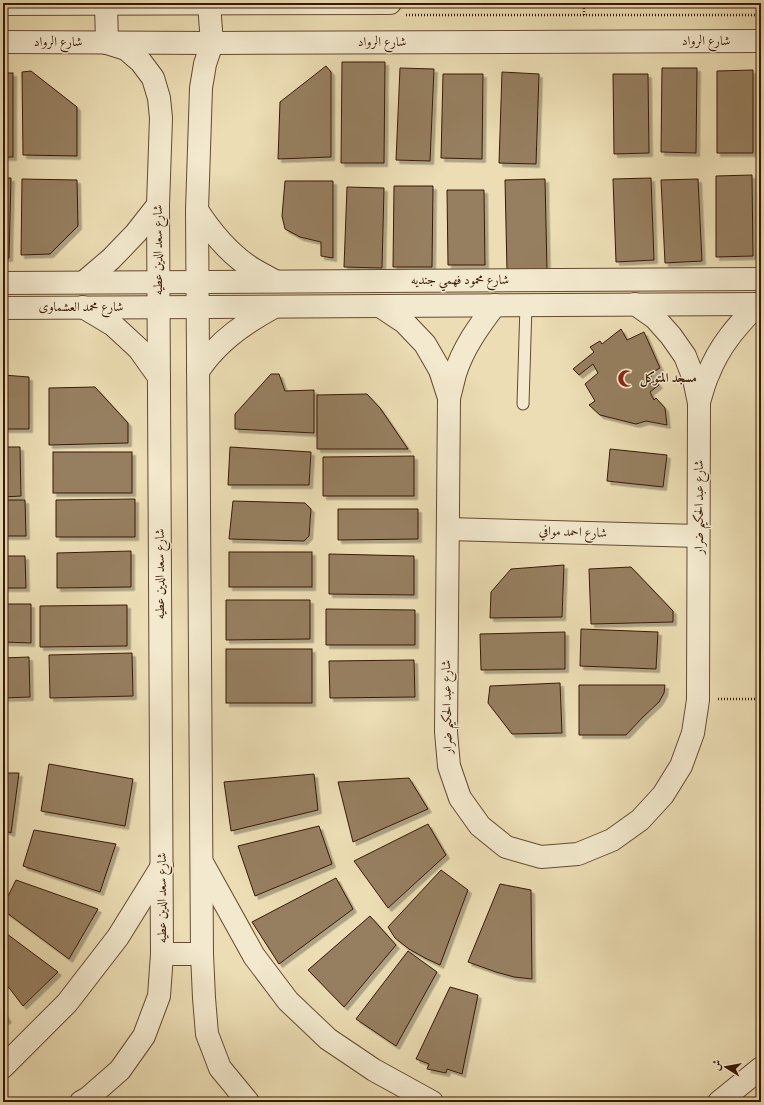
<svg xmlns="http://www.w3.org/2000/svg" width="764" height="1105" viewBox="0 0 764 1105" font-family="'IM FELL Double Pica',Amiri,serif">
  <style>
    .building { fill: #967f60; stroke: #381905; filter: url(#shadow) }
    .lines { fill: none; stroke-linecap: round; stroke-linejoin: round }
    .service-casing { stroke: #654a31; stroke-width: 13 }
    .minor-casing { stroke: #654a31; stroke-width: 24 }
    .tertiary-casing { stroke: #654a31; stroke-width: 24 }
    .path { stroke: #381905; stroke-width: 2.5; stroke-dasharray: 1 2; stroke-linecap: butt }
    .service { stroke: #f3e9ce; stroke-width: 11 }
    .minor { stroke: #f3e9ce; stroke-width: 22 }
    .tertiary { stroke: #f3e9ce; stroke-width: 22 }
    .labels { text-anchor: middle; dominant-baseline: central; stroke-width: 3; stroke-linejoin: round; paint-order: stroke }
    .street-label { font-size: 13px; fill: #381905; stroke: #f3e9ce }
    .poi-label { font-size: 13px; font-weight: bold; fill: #381905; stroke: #f3e9ce; text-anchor: start }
  </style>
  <defs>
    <filter id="shadow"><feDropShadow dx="3.5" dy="3.5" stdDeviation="0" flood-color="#0004"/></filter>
  </defs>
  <rect width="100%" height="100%" fill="#ecddb4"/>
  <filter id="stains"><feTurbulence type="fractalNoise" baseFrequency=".005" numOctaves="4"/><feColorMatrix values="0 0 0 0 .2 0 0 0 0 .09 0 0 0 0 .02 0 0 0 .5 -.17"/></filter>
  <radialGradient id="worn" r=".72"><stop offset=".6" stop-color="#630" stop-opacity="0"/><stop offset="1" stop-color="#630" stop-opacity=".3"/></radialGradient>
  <!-- building -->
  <g class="building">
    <polygon points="342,62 385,62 384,163 341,163"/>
    <polygon points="326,66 331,72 331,157 278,159 280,102"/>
    <polygon points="400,68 434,69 430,161 396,160"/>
    <polygon points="662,68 697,68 696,153 661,152"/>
    <polygon points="753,70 753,153 717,153 717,71"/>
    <polygon points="31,71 77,107 77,156 23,155 22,72"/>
    <polygon points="502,72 539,74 536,164 499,163"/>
    <rect x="3" y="73" width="10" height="84"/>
    <polygon points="443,74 483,74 482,159 441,158"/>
    <polygon points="613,74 648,74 649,153 614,154"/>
    <polygon points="752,175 753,256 716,257 716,176"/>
    <polygon points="3,178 11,178 9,258 3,258"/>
    <polygon points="651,178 654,260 616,262 613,179"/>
    <polygon points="22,179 77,180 78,226 50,254 21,255"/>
    <polygon points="545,179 547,270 507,271 505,180"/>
    <polygon points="698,179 702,261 665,263 661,180"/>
    <polygon points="285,181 333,181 333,258 321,256 321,242 300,237 285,229 282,216"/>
    <polygon points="394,186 433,186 432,267 393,267"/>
    <polygon points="347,187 384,188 382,268 344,267"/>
    <polygon points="447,190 484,190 485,265 448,265"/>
    <polygon points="621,329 627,340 644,332 660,368 653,372 648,384 656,381 659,385 650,392 654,400 656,398 665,408 667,425 646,421 636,424 600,415 589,405 595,401 585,384 598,373 593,364 579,375 573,369 594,352 590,347 600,341 602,344"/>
    <polygon points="271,374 279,374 285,391 314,390 314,433 235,429 235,414"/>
    <polygon points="3,375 29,377 29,429 3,429"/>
    <polygon points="95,387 128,423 128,443 49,445 49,388"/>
    <polygon points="367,394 380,408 408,449 317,449 317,395"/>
    <polygon points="3,447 20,447 21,496 3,497"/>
    <polygon points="230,447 311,452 309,485 228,485"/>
    <polygon points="610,449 667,455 663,487 607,481"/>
    <rect x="53" y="452" width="79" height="41"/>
    <polygon points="414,456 414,496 323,496 323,457"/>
    <polygon points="135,499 135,537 56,537 56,500"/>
    <polygon points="3,500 25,500 26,536 3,536"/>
    <polygon points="233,501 305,503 311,509 309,536 304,541 229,539"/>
    <polygon points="338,509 418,509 418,539 338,540"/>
    <polygon points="131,551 131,587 57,588 57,553"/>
    <rect x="229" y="552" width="83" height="35"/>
    <polygon points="329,554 414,556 414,595 329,594"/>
    <polygon points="3,556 25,556 26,588 3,588"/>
    <polygon points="564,565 562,617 490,618 491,592 511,569"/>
    <polygon points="631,567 673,611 673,622 591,624 589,569"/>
    <polygon points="226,600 310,600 310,639 226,640"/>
    <polygon points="3,604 31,604 31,643 3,642"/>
    <polygon points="127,605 127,646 40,647 40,606"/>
    <polygon points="326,609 415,610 415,645 326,645"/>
    <polygon points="581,629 658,632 656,669 580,666"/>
    <polygon points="565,632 565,669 481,670 480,634"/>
    <rect x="226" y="649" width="86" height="54"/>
    <polygon points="132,653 133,696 50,698 49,655"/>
    <polygon points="29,657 30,697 3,698 3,658"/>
    <polygon points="414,660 415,697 330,698 329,661"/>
    <polygon points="560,683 562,733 512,734 488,703 490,686"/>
    <polygon points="579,685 665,685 664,693 659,702 643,717 626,735 579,735"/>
    <polygon points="49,764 133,779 125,826 41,811"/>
    <polygon points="3,773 19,773 11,833 3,830"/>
    <polygon points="314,774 318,810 231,831 224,782"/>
    <polygon points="409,778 428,809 353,842 338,782"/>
    <polygon points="428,824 446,855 388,908 354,861"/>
    <polygon points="319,826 332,864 255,896 238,846"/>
    <polygon points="34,830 116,844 100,892 23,866"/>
    <polygon points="441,870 468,890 440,965 425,958 409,949 395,938 388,927"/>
    <polygon points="336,878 353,909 279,964 252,922"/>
    <polygon points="16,880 98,909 69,959 3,910 3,906"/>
    <polygon points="500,884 531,890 532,979 514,977 496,972 468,962"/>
    <polygon points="370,916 396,945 344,1007 308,970"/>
    <polygon points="3,931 58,972 23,1006 3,980"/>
    <polygon points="408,951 437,972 396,1046 356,1019"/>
    <polygon points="450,987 478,995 462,1074 447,1069 446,1073 427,1069 429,1064 416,1059"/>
    <polygon points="3,1012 8,1019 3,1023"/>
  </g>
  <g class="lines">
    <defs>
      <polyline id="service" points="523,404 526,305"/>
      <g id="minor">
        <polyline points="212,43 205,64 201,88 197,210 202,954 204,998 207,1034 220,1068 248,1102"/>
        <path d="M 197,210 C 212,233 229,254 253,269 C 260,273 267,277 275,281"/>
        <polyline points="84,282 111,259 136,233 158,205"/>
        <polyline points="3,283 761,279"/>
        <path d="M 495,305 C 479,326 463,348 455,374 C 453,382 451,390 449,398 L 446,732 L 449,766 L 460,798 L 480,826 L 506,847 L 541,857 L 578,854 L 612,840 L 640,820 L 663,795 L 681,766 L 693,733 L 698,700 L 699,403 L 694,379 L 685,356 L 671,336 L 655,318 L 635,304"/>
        <polyline points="380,306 404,322 425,344 440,370 449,398"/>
        <polyline points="83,307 113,325 139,349 159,377"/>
        <polyline points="3,308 761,304"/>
        <path d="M 198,371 C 203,364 208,357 214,351 C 231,332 252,319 274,307"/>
        <path d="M 699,402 C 702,393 704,383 708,375 C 719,346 737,326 758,304"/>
        <polyline points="448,529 698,536"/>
        <polyline points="203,864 254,956 288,1001 328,1039 374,1070 432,1102"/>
        <polyline points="162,954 202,954"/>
        <polyline points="3,1067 67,1003 118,937 162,866"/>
        <polyline points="81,1102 88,1098 120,1070 144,1036 159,996 162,954 158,205 161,118 159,98 153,78 141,62 126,49 107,43"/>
        <polyline points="719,1102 761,1068"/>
      </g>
      <g id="tertiary">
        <polyline points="3,4 390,3"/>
        <polyline points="106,4 107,43"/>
        <polyline points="209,4 212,43"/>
        <polyline points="3,42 212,43 761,41"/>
      </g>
    </defs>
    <!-- service casing -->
    <use href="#service" class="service-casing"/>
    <!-- minor casing -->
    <use href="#minor" class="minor-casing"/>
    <!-- tertiary casing -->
    <use href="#tertiary" class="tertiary-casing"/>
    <!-- path -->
    <g class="path">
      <polyline points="406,15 761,15"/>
      <polyline points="584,15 584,3"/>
      <polyline points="718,699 761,699"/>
    </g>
    <!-- service -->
    <use href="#service" class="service"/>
    <!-- minor -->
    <use href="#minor" class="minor"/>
    <!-- tertiary -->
    <use href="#tertiary" class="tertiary"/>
  </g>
  <!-- icons -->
  <defs>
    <symbol id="mosque-bare" viewBox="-9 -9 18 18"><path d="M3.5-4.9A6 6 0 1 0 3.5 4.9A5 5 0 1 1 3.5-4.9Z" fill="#8f2418" stroke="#f3e9ce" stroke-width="2.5" paint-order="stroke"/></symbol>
  </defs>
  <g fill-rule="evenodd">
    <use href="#mosque-bare" x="614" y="366" width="25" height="25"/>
  </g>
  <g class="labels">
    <!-- street labels -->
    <g class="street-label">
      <text x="706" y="41">شارع الرواد</text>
      <text x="58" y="42">شارع الرواد</text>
      <text x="382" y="42">شارع الرواد</text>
      <text transform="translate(158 250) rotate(-90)">شارع سعد الدين عطيه</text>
      <text x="460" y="280">شارع محمود فهمي جنديه</text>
      <text x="81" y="307">شارع محمد العشماوى</text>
      <text transform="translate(699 507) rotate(-90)">شارع عبد الحكيم ضرار</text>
      <text transform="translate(573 532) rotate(2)">شارع احمد موافي</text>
      <text transform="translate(160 574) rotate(-90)">شارع سعد الدين عطيه</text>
      <text transform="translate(447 707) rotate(-91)">شارع عبد الحكيم ضرار</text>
      <text transform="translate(162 898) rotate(-90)">شارع سعد الدين عطيه</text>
    </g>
    <!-- poi labels -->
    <g class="poi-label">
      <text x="640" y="378">مسجد المتوكل</text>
    </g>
  </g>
  <!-- margin -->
  <rect width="764" height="1105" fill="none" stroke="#ecddb4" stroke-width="16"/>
  <rect x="4" y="4" width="756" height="1097" fill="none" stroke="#381905" stroke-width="2"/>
  <rect x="8" y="8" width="748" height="1089" fill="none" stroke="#381905"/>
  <!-- north arrow -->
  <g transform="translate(726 1067) rotate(281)" stroke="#f3e9ce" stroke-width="3" paint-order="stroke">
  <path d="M0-3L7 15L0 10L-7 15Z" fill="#381905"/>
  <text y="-6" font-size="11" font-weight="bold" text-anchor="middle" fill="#381905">ش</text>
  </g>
  <rect width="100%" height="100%" filter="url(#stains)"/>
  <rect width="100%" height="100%" fill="url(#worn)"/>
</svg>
